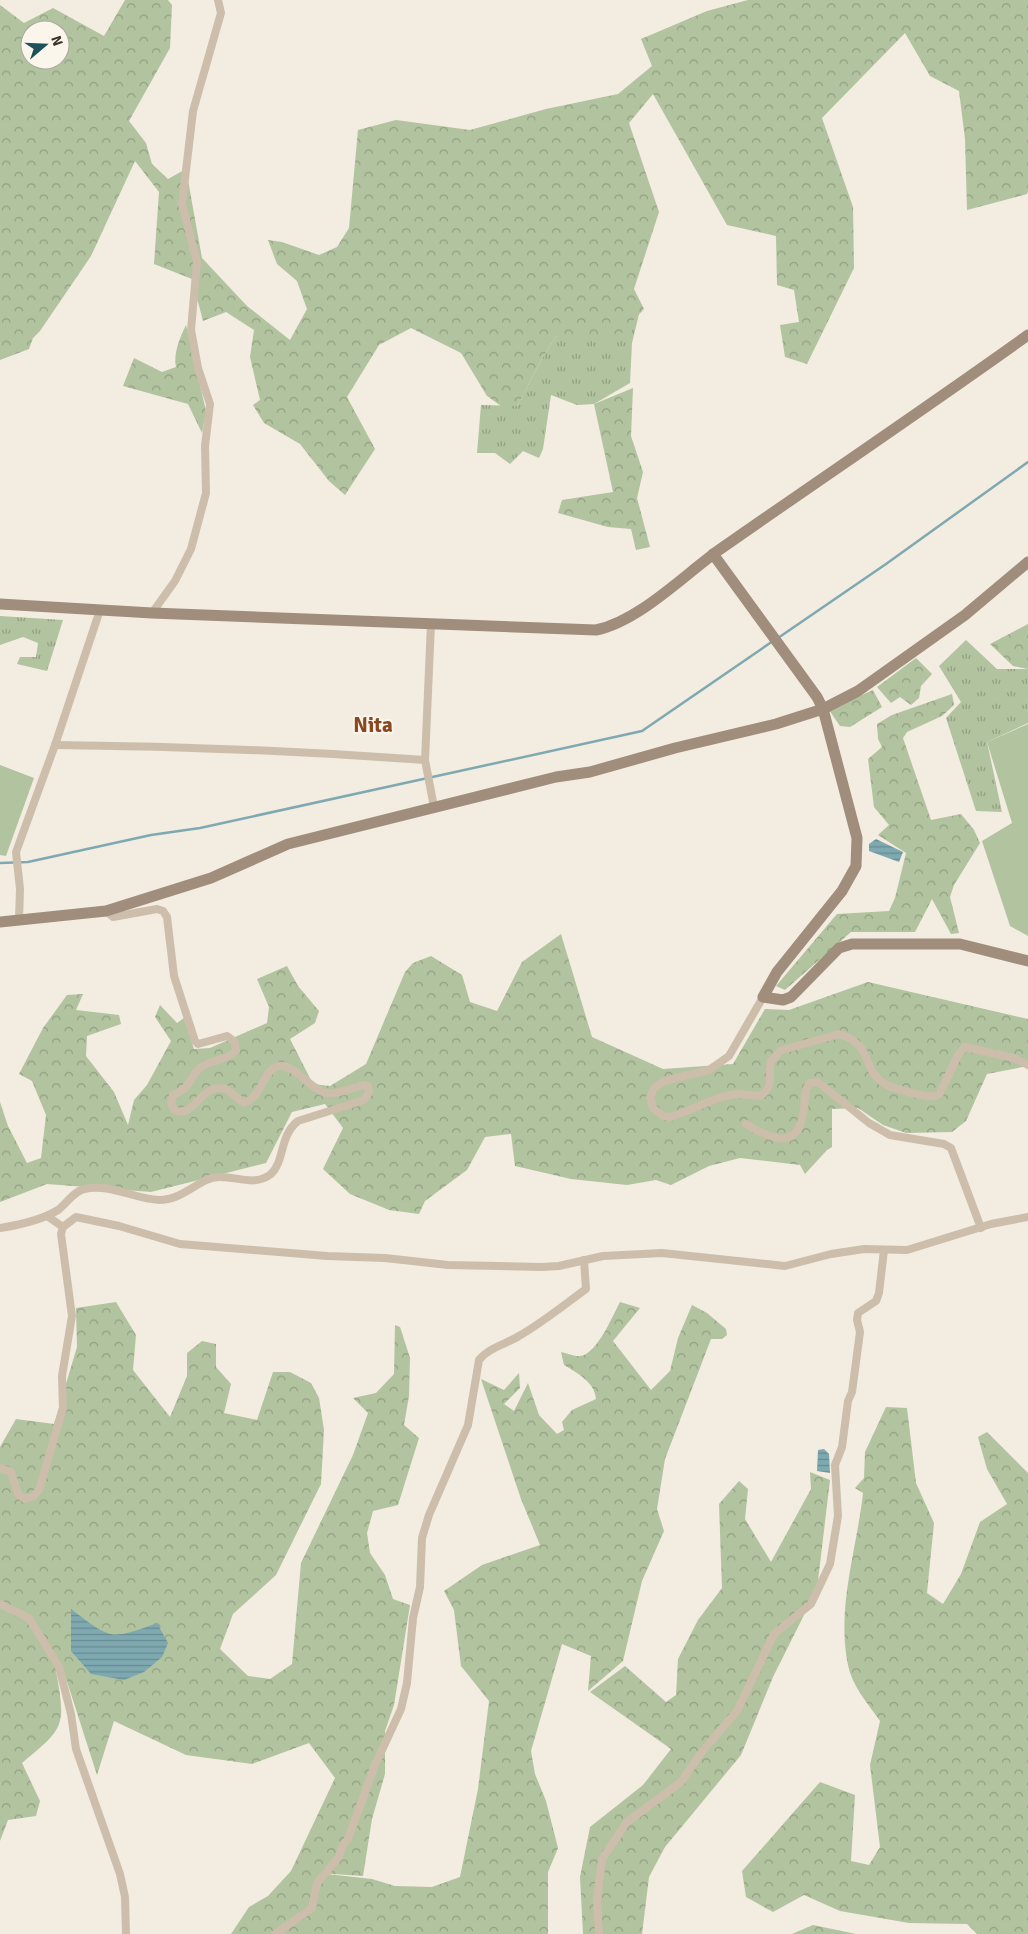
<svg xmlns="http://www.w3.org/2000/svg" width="1028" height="1934" viewBox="0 0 1028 1934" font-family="Signika,sans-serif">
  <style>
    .grass { fill: url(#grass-tufts) }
    .forest { fill: url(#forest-crowns); fill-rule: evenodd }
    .garden { fill: #b2c39f }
    .water { fill: url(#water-rules) }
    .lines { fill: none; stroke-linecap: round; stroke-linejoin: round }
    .stream { stroke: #7ea9b1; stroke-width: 2.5 }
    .street { stroke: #ccbeab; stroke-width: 8 }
    .secondary { stroke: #a08d7c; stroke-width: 11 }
    .labels { text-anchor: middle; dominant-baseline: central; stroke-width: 4; stroke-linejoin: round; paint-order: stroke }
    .quarter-label { font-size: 21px; font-weight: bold; fill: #8a4822; stroke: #fbf6ec }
  </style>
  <defs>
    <pattern id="grass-tufts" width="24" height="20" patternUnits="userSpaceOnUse" patternTransform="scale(1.25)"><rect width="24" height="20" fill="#b2c39f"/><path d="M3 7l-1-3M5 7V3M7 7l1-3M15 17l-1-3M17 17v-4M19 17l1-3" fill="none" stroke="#929f82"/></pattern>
    <pattern id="forest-crowns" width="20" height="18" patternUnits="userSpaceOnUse" patternTransform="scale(1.25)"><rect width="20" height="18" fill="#b2c39f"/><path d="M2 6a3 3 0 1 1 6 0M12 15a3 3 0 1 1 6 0" fill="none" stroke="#929f82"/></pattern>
    <pattern id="water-rules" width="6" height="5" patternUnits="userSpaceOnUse" patternTransform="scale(1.25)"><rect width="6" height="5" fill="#7ea9b1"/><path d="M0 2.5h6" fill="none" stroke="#688a90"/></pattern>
  </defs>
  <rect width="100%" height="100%" fill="#f3ece0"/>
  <!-- grass -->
  <g class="grass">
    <path d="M 639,314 L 632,343 L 630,383 L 594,404 L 577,405 L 551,395 L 543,449 L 539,458 L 523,451 L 510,464 L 495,453 L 477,453 L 481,405 L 517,406 C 531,382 540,358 557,336 L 618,336 Z"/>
    <polygon points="0,616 63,620 47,671 17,664 20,657 36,657 38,643 23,637 0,645"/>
    <polygon points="966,640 997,669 1028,669 1028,723 987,742 1002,812 976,811 946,718 961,702 939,666"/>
  </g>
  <!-- forest -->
  <g class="forest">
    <path d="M 125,0 L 168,0 L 172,5 L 170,48 L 129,121 L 146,143 L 152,164 L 168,179 L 186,169 L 202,258 L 247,306 L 290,340 L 307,309 L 297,281 L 277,264 L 268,240 L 282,242 L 319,255 L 337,247 L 349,228 L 358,130 L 396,120 L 470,130 L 546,109 L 618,94 L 652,66 L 641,39 L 707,11 L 748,0 L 1028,0 L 1028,191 L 1027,194 L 967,210 L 965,139 L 959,91 L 930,76 L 905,33 L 822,118 L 853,207 L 854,268 L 807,364 L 785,357 L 780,325 L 799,322 L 794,290 L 777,285 L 776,236 L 727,225 L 653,94 L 629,123 L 659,212 L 634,289 L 644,309 L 619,336 L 557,336 C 540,358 531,382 517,406 L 501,406 L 487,396 L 461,353 L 411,328 L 379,345 L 347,397 L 375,449 L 345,495 L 329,481 L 300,444 L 264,423 L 253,405 L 260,400 L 250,357 L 254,330 L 226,312 L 203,321 L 192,279 L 154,264 L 159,192 L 135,161 L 91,256 L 40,331 L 33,338 L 29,349 L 0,360 L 0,5 L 24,23 L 53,8 L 104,36 ZM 30,30 L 60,30 L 60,60 L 30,60 Z"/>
    <path d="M 186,325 L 206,411 L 202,433 L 188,404 L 123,386 L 134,358 L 162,372 L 176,367 C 173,354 180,337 186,325 Z"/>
    <polygon points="633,388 631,436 643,472 637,498 650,547 636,550 631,529 608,527 558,513 562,500 613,492 594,404"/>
    <polygon points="1028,624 1028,669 1013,666 990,644"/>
    <polygon points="916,658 932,674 921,686 919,698 911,705 900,697 891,703 877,687"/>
    <polygon points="873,690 882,707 850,727 840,726 829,710"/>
    <polygon points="952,694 954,705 942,716 907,732 903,738 931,820 961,814 974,830 980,843 954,885 950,897 959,933 951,934 932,899 915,932 851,932 785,990 776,986 837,914 889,911 895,898 906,853 878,835 889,825 874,807 868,759 882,747 878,739 877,724 892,715"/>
    <polygon points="561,934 592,1037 663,1069 733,1064 765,1009 789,1010 868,982 1028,1019 1028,1066 987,1074 966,1121 952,1132 906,1133 883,1125 858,1108 832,1109 832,1147 827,1150 805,1174 800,1165 740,1158 709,1166 671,1185 656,1180 627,1185 571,1179 515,1166 511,1134 485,1137 467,1170 425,1201 419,1214 389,1210 350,1194 323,1169 343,1128 325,1104 292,1112 266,1163 151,1192 47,1184 0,1202 0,1102 8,1126 27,1163 41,1158 46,1115 32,1081 19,1074 43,1028 67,995 83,994 76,1010 119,1015 121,1024 87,1036 86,1056 114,1092 128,1125 134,1100 147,1085 171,1041 155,1017 160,1005 177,1023 184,1018 194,1049 210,1048 267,1023 269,1007 257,979 287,966 298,986 319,1011 315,1023 290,1039 313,1084 330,1086 366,1064 405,972 413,963 431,956 462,975 470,1002 497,1011 522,962"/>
    <path d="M 116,1302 L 136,1335 L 133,1370 L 170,1417 L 187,1376 L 187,1353 L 202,1341 L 216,1344 L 216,1367 L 231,1384 L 224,1413 L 257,1420 L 273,1372 L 290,1372 L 311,1383 L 319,1398 L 324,1430 L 321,1484 L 276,1575 L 233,1614 L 220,1649 L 248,1676 L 270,1679 L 292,1664 L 301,1563 L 353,1455 L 368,1413 L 353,1398 L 376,1393 L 394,1374 L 395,1325 L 400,1327 L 410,1358 L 409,1396 L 404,1425 L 419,1438 L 398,1505 L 373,1511 L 367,1533 L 370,1553 L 385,1575 L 393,1599 L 410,1605 L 394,1705 L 385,1731 L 385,1774 L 372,1819 L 363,1876 L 318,1873 L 372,1879 L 395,1886 L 432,1887 L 460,1877 L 478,1789 L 489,1701 L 461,1666 L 454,1610 L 444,1591 L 482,1565 L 540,1545 L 521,1499 L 481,1379 L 504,1390 L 519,1373 L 520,1388 L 504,1404 L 514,1411 L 528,1383 L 539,1415 L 557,1434 L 564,1430 L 562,1422 L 572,1410 L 596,1399 C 595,1382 577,1373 564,1365 L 561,1352 C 567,1353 575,1357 581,1356 C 598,1352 612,1317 620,1302 L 640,1308 L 613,1341 L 651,1390 L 670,1371 L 678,1338 L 692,1305 L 707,1313 L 726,1329 L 727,1335 L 722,1339 L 711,1339 L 665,1459 L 657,1509 L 664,1531 L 642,1581 L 623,1661 L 588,1691 L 591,1656 L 562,1644 L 531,1751 L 535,1774 L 546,1801 L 558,1848 L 548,1872 L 548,1934 L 231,1934 L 249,1907 L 268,1896 L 291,1871 L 335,1778 L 309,1743 L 252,1764 L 186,1755 L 114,1721 L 97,1775 L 63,1669 L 56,1671 C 66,1726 65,1728 22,1763 L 40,1801 L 36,1816 L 8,1820 L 0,1841 L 0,1447 L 16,1419 L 54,1424 L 77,1347 L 76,1308 Z"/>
    <path d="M 886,1407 L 907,1408 L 916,1483 L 934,1523 L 927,1593 L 943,1604 L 961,1574 L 980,1522 L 1007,1504 L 987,1469 L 978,1437 L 987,1432 L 1028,1473 L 1028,1934 L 977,1934 L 967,1924 L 909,1923 L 840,1911 L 804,1895 L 773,1912 L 746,1897 L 742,1871 L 820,1782 L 855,1795 L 851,1861 L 869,1865 L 880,1847 L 870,1765 L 880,1721 C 868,1704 852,1686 848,1665 C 836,1608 857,1549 863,1493 L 855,1488 L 864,1478 L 865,1452 Z"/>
    <polygon points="810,1472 830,1480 817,1589 773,1677 741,1755 665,1847 649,1877 642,1934 583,1934 580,1877 590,1827 643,1785 671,1749 590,1692 625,1666 666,1702 676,1695 678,1659 698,1620 722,1588 719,1504 739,1481 748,1489 745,1519 771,1562 811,1489"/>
    <polygon points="813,1925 856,1934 792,1934"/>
  </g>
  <!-- garden -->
  <g class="garden">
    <polygon points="1028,724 1028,936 1010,926 982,841 1012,823 987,742"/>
    <polygon points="0,765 34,778 6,856 0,855"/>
  </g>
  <!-- water -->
  <g class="water">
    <polygon points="876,839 903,852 899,862 869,851 869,844"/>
    <polygon points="824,1449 829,1454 830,1473 817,1471 818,1450"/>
    <path d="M 71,1609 C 111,1639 109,1641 157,1623 L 168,1643 L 162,1657 L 144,1672 L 124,1680 L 91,1674 L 71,1651 Z"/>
  </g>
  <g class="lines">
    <!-- stream -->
    <g class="stream">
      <polyline points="778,638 886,564 1028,462"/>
      <polyline points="0,863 28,862 151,835 200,828 642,731 773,641"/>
    </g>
    <!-- street -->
    <g class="street">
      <polyline points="152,613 175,581 191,549 206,493 205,446 210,404 198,368 191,330 197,262 182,204 193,111 221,13 218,0"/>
      <polyline points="431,624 425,760 434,807"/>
      <path d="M 55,745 C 178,746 302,751 425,760"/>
      <polyline points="19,920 20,889 16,852 55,745 100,610"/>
      <path d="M 763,997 L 729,1056 L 709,1070 L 664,1081 L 654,1088 L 650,1098 L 653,1108 L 663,1116 L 671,1117 L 721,1097 L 736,1094 L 760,1096 C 776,1085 767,1076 771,1061 L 780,1051 L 786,1049 L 839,1034 C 873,1044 862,1068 882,1082 C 890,1088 900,1089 908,1092 C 920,1095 928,1098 939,1095 L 958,1055 L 965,1047 L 1014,1058 L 1028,1065"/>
      <path d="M 746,1124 C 774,1141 799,1151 804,1108 C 805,1099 804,1089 810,1083 L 818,1082 L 869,1123 L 890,1135 L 944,1144 L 951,1148 L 981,1228"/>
      <polyline points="47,1216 63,1227"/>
      <path d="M 0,1228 C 19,1225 42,1220 58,1210 C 66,1204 74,1191 84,1189 C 109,1183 135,1199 159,1200 C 184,1200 200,1177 219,1177 C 236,1176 255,1187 271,1174 C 285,1161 279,1136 298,1121 L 364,1100 L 369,1092 L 368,1086 L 363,1085 C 353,1088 337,1095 326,1093 C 309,1089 295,1064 280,1066 C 262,1068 265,1095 244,1103 C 238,1099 232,1092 225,1089 C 202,1081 194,1120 174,1110 L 171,1102 L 173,1095 C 195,1085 187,1079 200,1068 C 211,1059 226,1061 236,1051 L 235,1042 L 227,1036 L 198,1044 L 195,1041 L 174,976 L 167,917 L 163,911 L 157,909 L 113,917 L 106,911"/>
      <polyline points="0,1468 11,1472 18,1494 25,1499 34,1496 39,1490 63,1408 62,1376 72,1316 61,1234 63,1227 76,1217 119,1226 180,1244 327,1256 385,1258 448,1265 542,1267 559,1266 603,1256 662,1253 785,1266 831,1254 864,1249 907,1250 991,1224 1028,1217"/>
      <polyline points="0,1604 29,1618 59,1667 71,1714 76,1749 120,1874 125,1897 126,1934"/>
      <path d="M 275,1934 L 312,1908 L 317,1883 L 339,1857 L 342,1846 L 348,1839 L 375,1765 L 401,1709 L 407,1683 L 413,1618 L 420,1587 L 422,1538 L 429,1515 L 468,1425 L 479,1360 C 488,1348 506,1344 519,1336 C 542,1323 564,1305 586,1289 L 584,1260"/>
      <polyline points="599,1934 597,1900 602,1859 627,1822 681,1782 701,1753 737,1711 774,1634 811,1604 830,1564 838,1516 835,1465 842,1447 848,1401 852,1392 860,1332 857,1320 858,1313 876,1301 879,1293 884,1250"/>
    </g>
    <!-- secondary -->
    <g class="secondary">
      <polyline points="713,554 817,697 823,709 857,838 856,866 842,891 777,972 763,997 783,1000 791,997 839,948 852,944 960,944 1028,961"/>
      <path d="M 0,604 L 152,613 L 596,630 C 639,621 684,575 719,550 C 822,478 926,408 1028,335"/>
      <polyline points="0,922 106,911 211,878 288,844 556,777 590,772 675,748 776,724 823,709 858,691 965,615 1028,562"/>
    </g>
  </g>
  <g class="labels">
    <!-- quarter labels -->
    <g class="quarter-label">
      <text x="373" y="725">Nita</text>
    </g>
  </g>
  <!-- north arrow -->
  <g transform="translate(45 45) rotate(71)"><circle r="24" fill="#fbf6ec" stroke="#aea79e"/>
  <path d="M0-4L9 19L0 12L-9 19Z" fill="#1f515c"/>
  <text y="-8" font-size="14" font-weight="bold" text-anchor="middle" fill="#3a312a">N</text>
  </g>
</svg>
